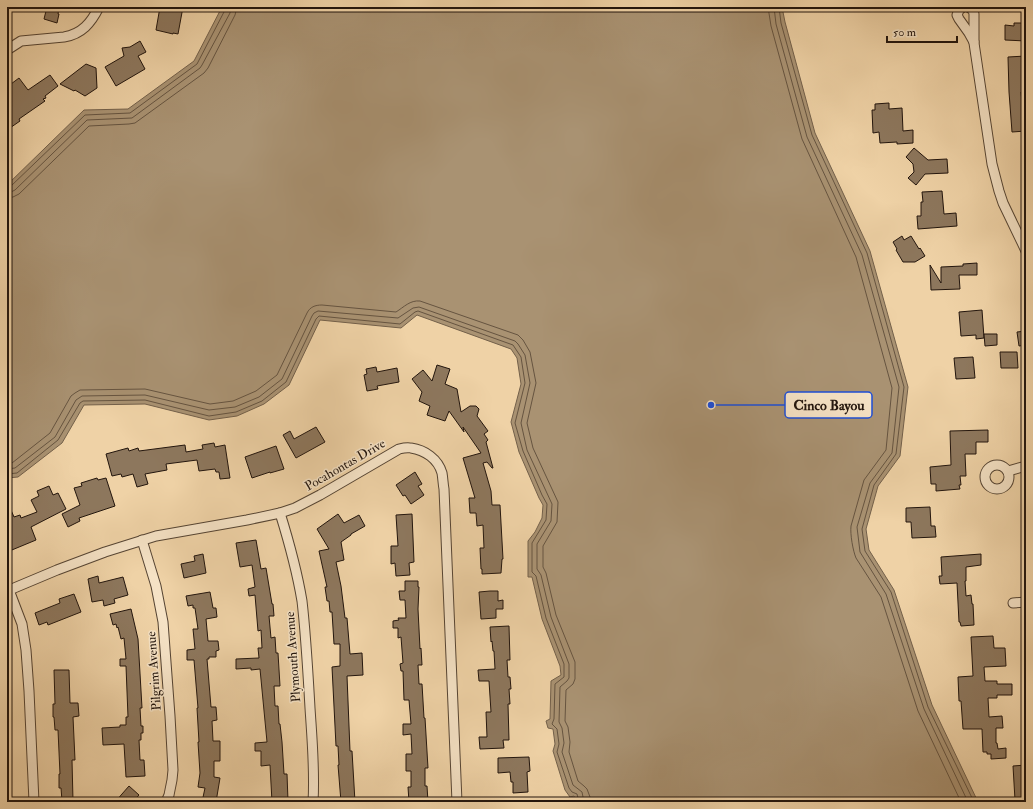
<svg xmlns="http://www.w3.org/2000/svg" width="1033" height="809" viewBox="0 0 1033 809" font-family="'IM FELL Double Pica',serif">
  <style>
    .water { fill: #a99272; stroke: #73604a }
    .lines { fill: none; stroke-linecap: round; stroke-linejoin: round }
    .shore { stroke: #665440; stroke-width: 1 }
    .building { fill: #8d775d; stroke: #22150d }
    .minor-casing { stroke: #543; stroke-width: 11 }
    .minor { stroke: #f5e2c5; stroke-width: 9 }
    .labels { text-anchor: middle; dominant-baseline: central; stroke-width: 3; stroke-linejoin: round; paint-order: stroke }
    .street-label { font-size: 13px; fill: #22150d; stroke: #f5e2c5 }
    .leader { fill: none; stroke: #1d4ed8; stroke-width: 1.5 }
    .callout-dot { fill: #1d4ed8; stroke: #f5e2c5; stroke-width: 1.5 }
    .callout { fill: #f5e2c5; stroke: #1d4ed8; stroke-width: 1.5 }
    .callout-label { font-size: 14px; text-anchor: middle; font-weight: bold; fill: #22150d }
  </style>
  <rect width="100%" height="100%" fill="#efd2a6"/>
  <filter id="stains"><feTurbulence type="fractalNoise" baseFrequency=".005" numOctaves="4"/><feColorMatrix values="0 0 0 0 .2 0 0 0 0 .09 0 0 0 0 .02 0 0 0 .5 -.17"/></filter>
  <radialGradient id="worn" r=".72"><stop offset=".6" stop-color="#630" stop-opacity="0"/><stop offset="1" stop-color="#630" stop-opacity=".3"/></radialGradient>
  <!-- water -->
  <polygon class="water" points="222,7 782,7 785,22 815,133 870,251 908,387 900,456 878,486 866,529 869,550 894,590 932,705 978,802 576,802 574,796 570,797 565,790 553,751 555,744 553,729 548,728 546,721 550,719 551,681 561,675 560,666 542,619 532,577 528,577 528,541 535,532 542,518 543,505 539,498 519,452 511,422 521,384 517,358 511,349 417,315 401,328 320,320 289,385 264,404 237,416 209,420 145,404 84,405 62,443 18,477 7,478 7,185 84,110 128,109 194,61"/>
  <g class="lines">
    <!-- shore -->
    <g class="shore">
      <path d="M 768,7 L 771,26 L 802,139 L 856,257 L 892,388 L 886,450 L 864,480 L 851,526 C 850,534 853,551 856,558 L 881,597 L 918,711 L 961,802"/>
      <polyline points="774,7 776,24 807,137 862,255 899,387 892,453 870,483 857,527 860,552 886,594 924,709 968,802"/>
      <polyline points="779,7 781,23 812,135 867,253 904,387 896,454 874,485 862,529 865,551 891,592 928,707 974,802"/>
      <polyline points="7,187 11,186 85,115 130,113 197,64 225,10 226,7"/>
      <polyline points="7,192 11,192 15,190 87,120 132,118 200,68 202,65 230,13 231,7"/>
      <polyline points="7,198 13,197 19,194 89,126 129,124 135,123 204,73 208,68 235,15 237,7"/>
      <path d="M 7,463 L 12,463 L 50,433 L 71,396 L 75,393 L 80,390 L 145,389 L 210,404 L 233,401 L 256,391 L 277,375 L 307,313 C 310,307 315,305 322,305 L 396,312 C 404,307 410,300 420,301 L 518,335 L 523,340 L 530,352 L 536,383 L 527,423 L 533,448 L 558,502 L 557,522 L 543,546 L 543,567 L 546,573 L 556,615 L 575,662 L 575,679 L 573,684 L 566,690 L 565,721 L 568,727 L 570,742 L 569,752 L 578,781 L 584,786 L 587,789 L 590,797 L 590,802"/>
      <polyline points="7,469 15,468 55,437 76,400 82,396 145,395 209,410 235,407 259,397 282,379 312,316 314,313 318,311 398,318 413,308 419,307 515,341 518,344 525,355 530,383 521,423 527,450 552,504 551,521 537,544 537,569 541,575 551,617 569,664 569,678 567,681 560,687 559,722 562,728 564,743 562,752 573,785 582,792 584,802"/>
      <polyline points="7,474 17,473 58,440 80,403 83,401 145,400 209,416 236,412 262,401 286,382 316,319 319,316 400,324 415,312 418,311 513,345 521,357 525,383 515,423 523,451 542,495 547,504 546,520 532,543 532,572 536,576 546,618 564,664 564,677 555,684 554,719 552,724 557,729 559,744 557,752 569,788 572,792 577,794 579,802"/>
    </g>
  </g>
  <!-- building -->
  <g class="building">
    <polygon points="47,7 59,7 58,14 59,14 57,23 44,19"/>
    <polygon points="160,7 183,7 178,34 173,33 173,34 156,30"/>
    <polygon points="1014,23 1026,23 1026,41 1005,40 1005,25 1014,26"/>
    <polygon points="140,41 146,52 138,56 145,69 116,86 105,67 124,56 122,48 130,47"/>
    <polygon points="1026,56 1026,92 1021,92 1023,113 1026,112 1026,131 1012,132 1009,92 1008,57"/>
    <polygon points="86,64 96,68 97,88 85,96 75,90 74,91 60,84"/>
    <polygon points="50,75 58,86 45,96 46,98 43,99 45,101 19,119 20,121 7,130 7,87 19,78 28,90"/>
    <polygon points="889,103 889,109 902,108 903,131 913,130 913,143 897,144 897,142 880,143 879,132 873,133 872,110 875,110 875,104"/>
    <polygon points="914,148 928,160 947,159 948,173 925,174 916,185 908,178 914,172 913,164 906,157"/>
    <polygon points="942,191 944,214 956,213 957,226 918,229 917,216 921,216 921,202 923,202 922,192"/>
    <polygon points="902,236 904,240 911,236 919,249 920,248 925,256 915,262 903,262 896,250 897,249 893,242"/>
    <polygon points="977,263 977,275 959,275 960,289 931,290 930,265 941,283 941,267 963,266 963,264"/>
    <polygon points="982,310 984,338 976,339 976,335 961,336 959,312"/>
    <polygon points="1026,331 1026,345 1019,346 1017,332"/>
    <polygon points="984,334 997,334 997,345 985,346"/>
    <polygon points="1000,352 1017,352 1018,368 1001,368"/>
    <polygon points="973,357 975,378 956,379 954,358"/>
    <polygon points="437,365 450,369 445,384 457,389 461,412 470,406 476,406 479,409 477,416 488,431 484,434 488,440 486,442 493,468 492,468 487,462 483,463 491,491 492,505 500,505 503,559 502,559 501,573 482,574 482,569 481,569 480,548 484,548 483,525 477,526 476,513 470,513 469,498 475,498 463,458 481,453 463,427 464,432 449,411 445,421 427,415 430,406 419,401 422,392 412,379 423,370 432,381"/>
    <polygon points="376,367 377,372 397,368 399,382 377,386 378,389 367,391 364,375 367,374 366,369"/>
    <polygon points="316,427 325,442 296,458 283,435 290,431 294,439"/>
    <polygon points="988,430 988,442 976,442 976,454 965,454 966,476 960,476 961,485 959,485 960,489 936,491 936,484 931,484 930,467 951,465 950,431"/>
    <polygon points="214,443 215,447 225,445 230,478 220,479 219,472 216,472 215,469 199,471 197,460 166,464 167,470 145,474 148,484 137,487 133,474 122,477 121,474 112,476 106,454 128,448 129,451 138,448 139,451 185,445 186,452 203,449 202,445"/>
    <polygon points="276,446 284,469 270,473 270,472 252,478 245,457"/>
    <polygon points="415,472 422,484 418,486 424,495 411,504 405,495 403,496 396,485"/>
    <polygon points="97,478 98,480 106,478 115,506 79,518 80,521 68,527 62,514 80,505 74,488 82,486 81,483"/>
    <polygon points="49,486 53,495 58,493 66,509 31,527 36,540 7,552 7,501 14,517 20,515 21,518 37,512 31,500 39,496 37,491"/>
    <polygon points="930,507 931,526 935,526 936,537 912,538 911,522 906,522 906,508"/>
    <polygon points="338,514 344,523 359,515 365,526 351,534 351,535 341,542 344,560 336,562 341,586 345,618 347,618 350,654 362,653 363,675 347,676 350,751 352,751 355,802 341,802 338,765 339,765 338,746 336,746 332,667 340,666 340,644 334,644 332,612 330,612 329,601 327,601 325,587 327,587 319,551 329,549 317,529"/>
    <polygon points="412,514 414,562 409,563 410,575 396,576 395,563 391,564 391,546 398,546 396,515"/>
    <polygon points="256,540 261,569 266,568 272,604 273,604 274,616 269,616 271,638 275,637 276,653 278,653 280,686 274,686 275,706 278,706 279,724 280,724 282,742 284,774 287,774 288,801 272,802 270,765 261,766 261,751 255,751 255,743 267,742 260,669 251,670 251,668 236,669 236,659 259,658 258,648 262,648 261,630 258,631 255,595 249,596 248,589 255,587 252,565 240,567 236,543"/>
    <polygon points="203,554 206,573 184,578 181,564 195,561 194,556"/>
    <polygon points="981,554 981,565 966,567 966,581 965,581 966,596 971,595 972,604 973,604 974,625 961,626 960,622 959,622 957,583 940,584 939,576 942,576 941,557"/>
    <polygon points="98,576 99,583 123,577 128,595 114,599 115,603 104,606 103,600 92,602 88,579"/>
    <polygon points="405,581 418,581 418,587 419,587 418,609 420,649 421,648 422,665 418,665 419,684 422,684 424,718 425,718 428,768 425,768 425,786 427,786 428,802 409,802 408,787 411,787 411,771 406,771 406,754 412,754 411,734 403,735 403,724 411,724 409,700 404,700 403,671 401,671 400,664 403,663 401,637 398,638 398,628 393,628 393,621 399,620 398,618 406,618 405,600 400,600 399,591 405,591"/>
    <polygon points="490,591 498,591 498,601 503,600 503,609 496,609 496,618 481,619 479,592"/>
    <polygon points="210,592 213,608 216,608 217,617 206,619 208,641 218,641 219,650 216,651 216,657 209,657 209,659 207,659 211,707 216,707 217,720 212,721 213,741 220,741 220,761 214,761 214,777 220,778 216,802 202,802 205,788 198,787 200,773 198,742 199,742 197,708 198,708 194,660 187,660 187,650 195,649 193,629 198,629 195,608 193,608 193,605 188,606 186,596"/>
    <polygon points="74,594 81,612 48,625 47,622 39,625 35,613 60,603 59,599"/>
    <polygon points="131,609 138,639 142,708 140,708 141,726 143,726 143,733 141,733 141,740 139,740 140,760 144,760 145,776 126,777 124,744 103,745 102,728 120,727 120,725 126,725 126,717 128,717 126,666 120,666 120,659 126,659 124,638 121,639 118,627 117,628 116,624 113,625 110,614"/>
    <polygon points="509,626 510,660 507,660 508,677 510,677 511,689 509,689 510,704 508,704 509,740 503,740 504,748 480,749 479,737 487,737 486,712 491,712 489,681 479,681 478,670 495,669 494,651 493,651 492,641 491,642 490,627"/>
    <polygon points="993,636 994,648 1005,648 1006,666 984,667 985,681 997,681 997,684 1012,684 1012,695 997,695 997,698 988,698 989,717 1002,716 1003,728 996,728 996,743 997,743 998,749 1006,748 1006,758 991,759 991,754 987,754 987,752 983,752 982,729 963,729 961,701 959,701 958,677 973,676 971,637"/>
    <polygon points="54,670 69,670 70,703 78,703 79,716 73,717 75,760 72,760 73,801 62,801 61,788 59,788 59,774 60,774 58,730 55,730 54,717 53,717 53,704 55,704"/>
    <polygon points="529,757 530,771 527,772 528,792 513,793 513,782 511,782 510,772 498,773 498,758"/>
    <polygon points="1026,765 1026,800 1015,800 1013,766"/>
    <polygon points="129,786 139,795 133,802 115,802"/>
  </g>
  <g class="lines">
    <defs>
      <g id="minor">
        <polyline points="963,7 959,10 957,15 959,19 969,33 974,42"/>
        <polyline points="968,7 973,10 974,14 974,43 992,164 999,191 1003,203 1026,251"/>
        <path d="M 7,50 L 21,41 L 64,37 C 82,34 91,23 99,7"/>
        <circle cx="997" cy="477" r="12"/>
        <polyline points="1008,471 1026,466"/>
        <path d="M 280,513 C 289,542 297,571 302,601 C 306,636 308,673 310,708 C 312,739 315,771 313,802"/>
        <polyline points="142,540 156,586 163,622 170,716 173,770 172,780 169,795 166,802"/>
        <polyline points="9,590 22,624 26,650 29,691 34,802"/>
        <path d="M 7,591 L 57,570 L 105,552 L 156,536 L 247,520 L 280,513 L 295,508 L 320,495 L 399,449 C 403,448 407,447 411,448 C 425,450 438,459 442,473 C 443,479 443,484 444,489 L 457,802"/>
        <polyline points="1013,603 1026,602"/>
      </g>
    </defs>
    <!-- minor casing -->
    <use href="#minor" class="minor-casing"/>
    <!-- minor -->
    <use href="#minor" class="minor"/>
  </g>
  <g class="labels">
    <!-- street labels -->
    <g class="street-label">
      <text transform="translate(345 465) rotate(-30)">Pocahontas Drive</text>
      <text transform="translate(293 657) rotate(-94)">Plymouth Avenue</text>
      <text transform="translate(154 671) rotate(-94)">Pilgrim Avenue</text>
    </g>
  </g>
  <!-- callouts -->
  <path class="leader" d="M711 405L785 405"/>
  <circle class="callout-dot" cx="711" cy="405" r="4"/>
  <rect class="callout" x="785" y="392" width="87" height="26" rx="4"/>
  <g class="callout-label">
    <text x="829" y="410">Cinco Bayou</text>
  </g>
  <!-- margin -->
  <rect width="1033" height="809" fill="none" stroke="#efd2a6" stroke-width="24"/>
  <rect x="8" y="8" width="1017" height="793" fill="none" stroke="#22150d" stroke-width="2"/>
  <rect x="12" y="12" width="1009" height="785" fill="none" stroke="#22150d"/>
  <!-- scale -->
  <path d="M887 36v6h70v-6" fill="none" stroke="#22150d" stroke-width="2"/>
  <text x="893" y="36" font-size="12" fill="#22150d" stroke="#f5e2c5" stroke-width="3" paint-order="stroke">50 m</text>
  <rect width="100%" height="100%" filter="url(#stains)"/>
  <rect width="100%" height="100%" fill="url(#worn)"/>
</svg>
